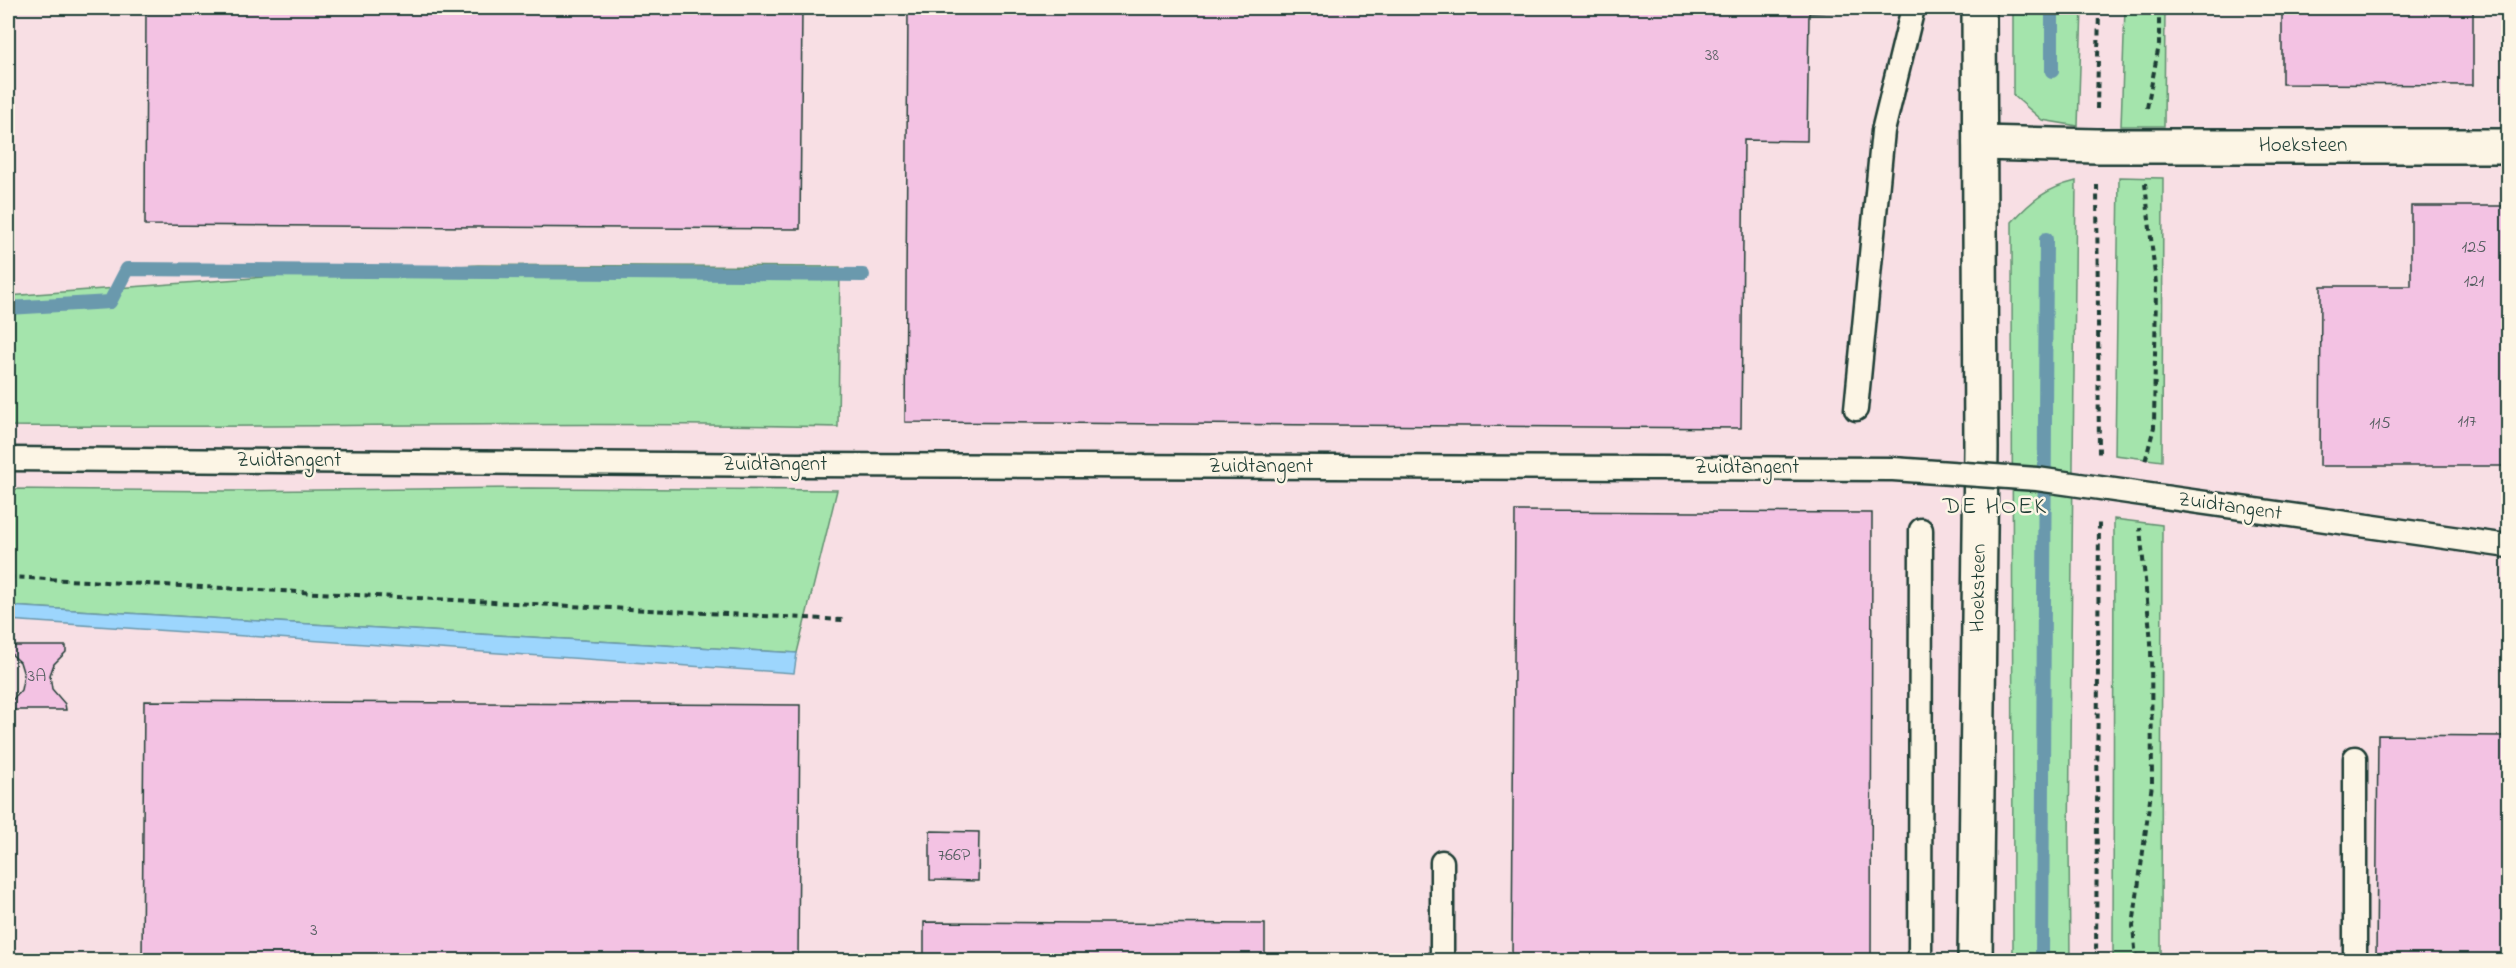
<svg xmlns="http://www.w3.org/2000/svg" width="2516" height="968" viewBox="0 0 2516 968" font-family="'Indie Flower',sans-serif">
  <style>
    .built { fill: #f8dfe4 }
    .green { fill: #a4e4ac; stroke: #629070; stroke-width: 1.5 }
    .water { fill: #9dd6fd; stroke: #6b99ad; stroke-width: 1.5 }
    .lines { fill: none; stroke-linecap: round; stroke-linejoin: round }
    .stream { stroke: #6b99ad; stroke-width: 14 }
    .building { fill: #f3c2e3; stroke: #1f3d34; stroke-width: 1.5 }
    .lane-casing { stroke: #1f3d34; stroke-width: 27 }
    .street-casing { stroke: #1f3d34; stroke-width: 38 }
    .secondary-casing { stroke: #1f3d34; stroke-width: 38 }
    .path { stroke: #1f3d34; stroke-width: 4; stroke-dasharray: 6 4.5; stroke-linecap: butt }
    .lane { stroke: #fcf5e5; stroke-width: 22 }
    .street { stroke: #fcf5e5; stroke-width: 33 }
    .secondary { stroke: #fcf5e5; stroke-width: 33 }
    .lane-bridge-casing { stroke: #1f3d34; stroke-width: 27; stroke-linecap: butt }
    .lane-bridge { stroke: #fcf5e5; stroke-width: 22 }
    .labels { text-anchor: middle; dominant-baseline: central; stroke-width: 5; stroke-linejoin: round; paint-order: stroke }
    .number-label { font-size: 18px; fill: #545e60 }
    .street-label { font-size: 21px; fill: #1f3d34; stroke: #fcf5e5 }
    .quarter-label { font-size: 24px; letter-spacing: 1.5px; fill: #1f3d34; stroke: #fcf5e5 }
  </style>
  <rect width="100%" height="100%" fill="#faebe5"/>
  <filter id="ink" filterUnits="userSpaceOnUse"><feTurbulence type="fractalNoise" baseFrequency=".0167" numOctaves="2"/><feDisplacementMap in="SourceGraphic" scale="12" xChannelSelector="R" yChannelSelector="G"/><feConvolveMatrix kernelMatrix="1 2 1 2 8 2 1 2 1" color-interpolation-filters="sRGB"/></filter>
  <g filter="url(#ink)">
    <!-- built -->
    <rect class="built" x="8" y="8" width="2500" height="952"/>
    <!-- green -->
    <g class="green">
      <polygon points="2013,8 2082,8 2078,126 2042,120 2013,95"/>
      <polygon points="2125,8 2165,8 2164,126 2121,126"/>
      <polygon points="2119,177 2163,178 2162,461 2115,455"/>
      <path d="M 2076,181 L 2069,842 L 2070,960 L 2013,960 L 2012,222 C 2032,200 2047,188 2076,181 Z"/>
      <path d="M 478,265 L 840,267 L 838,427 C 561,421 284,428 8,426 L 8,296 L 333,272 Z"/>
      <polygon points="529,488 837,490 797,653 8,606 8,489 226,491"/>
      <polygon points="2114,519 2162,525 2161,960 2113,960"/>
    </g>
    <!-- water -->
    <polygon class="water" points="8,606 797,653 794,673 8,620"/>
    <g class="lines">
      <!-- stream -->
      <g class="stream">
        <polyline points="2052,8 2052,71"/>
        <polyline points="8,308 110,302 127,269 863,275"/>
        <polyline points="2042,960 2046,239"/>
      </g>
    </g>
    <!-- building -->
    <g class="building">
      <polygon points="146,8 802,8 800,229 145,225"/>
      <polygon points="908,8 1856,8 1856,11 1809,13 1807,141 1744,140 1741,428 905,422"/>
      <polygon points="2282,8 2473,8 2473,85 2282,84"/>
      <polygon points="2411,206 2508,206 2508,466 2320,466 2321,286 2411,286"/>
      <polygon points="1515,511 1872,513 1871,960 1512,960"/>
      <polygon points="9,646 66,646 66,652 54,664 50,675 52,689 65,704 66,710 8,710 9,704 21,690 24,675 20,662 9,652"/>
      <polygon points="144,701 800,705 798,960 142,960"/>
      <polygon points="2378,735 2508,736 2508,960 2376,960"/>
      <polygon points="930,831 979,832 978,881 930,880"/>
      <polygon points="924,922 1265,924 1265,960 924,960"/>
    </g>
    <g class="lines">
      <defs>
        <g id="lane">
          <polyline points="1856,409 1883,131 1913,8"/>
          <polyline points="8,459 801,465"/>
          <polyline points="2355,758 2355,960"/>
          <polyline points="1442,960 1442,862"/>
          <polyline points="1920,960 1921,530"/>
        </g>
        <polyline id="street" points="1980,143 2097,146 2508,146"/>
        <polyline id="secondary" points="1975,960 1981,448 1979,8"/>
      </defs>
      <!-- lane casing -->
      <use href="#lane" class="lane-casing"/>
      <!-- street casing -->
      <use href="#street" class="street-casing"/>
      <!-- secondary casing -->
      <use href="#secondary" class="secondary-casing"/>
      <!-- path -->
      <g class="path">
        <polyline points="2147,108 2159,45 2159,8"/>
        <polyline points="2097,109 2099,8"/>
        <polyline points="2145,183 2156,284 2154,427 2145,462"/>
        <polyline points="2097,185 2099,454"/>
        <polyline points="8,577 843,620"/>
        <polyline points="2096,960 2099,521"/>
        <polyline points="2136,960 2133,926 2152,784 2151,642 2140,528"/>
      </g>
      <!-- lane -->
      <use href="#lane" class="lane"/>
      <!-- street -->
      <use href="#street" class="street"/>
      <!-- secondary -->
      <use href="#secondary" class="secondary"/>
      <defs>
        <polyline id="lane-bridge" points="801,465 1893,469 2037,479 2508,546"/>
      </defs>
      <!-- lane-bridge casing -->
      <use href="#lane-bridge" class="lane-bridge-casing"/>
      <!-- lane-bridge -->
      <use href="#lane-bridge" class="lane-bridge"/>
    </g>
  </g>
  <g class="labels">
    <!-- number labels -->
    <g class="number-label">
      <text x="1712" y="56">38</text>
      <text x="2474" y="248">125</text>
      <text x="2474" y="282">121</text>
      <text x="2467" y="422">117</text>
      <text x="2380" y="424">115</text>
      <text x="37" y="677">3A</text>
      <text x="954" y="856">766P</text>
      <text x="314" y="931">3</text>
    </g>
    <!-- street labels -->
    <g class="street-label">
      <text x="2303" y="146">Hoeksteen</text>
      <text x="289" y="461">Zuidtangent</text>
      <text x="775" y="465">Zuidtangent</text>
      <text x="1261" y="467">Zuidtangent</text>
      <text x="1747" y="468">Zuidtangent</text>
      <text transform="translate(2230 507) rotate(8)">Zuidtangent</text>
      <text transform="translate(1979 588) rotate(-89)">Hoeksteen</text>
    </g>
    <!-- quarter labels -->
    <g class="quarter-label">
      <text x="1995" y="507">DE HOEK</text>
    </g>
  </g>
  <!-- margin -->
  <rect width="2516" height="968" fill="none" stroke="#fcf5e5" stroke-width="30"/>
  <rect x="15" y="15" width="2486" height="938" fill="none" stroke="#1f3d34" stroke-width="2" filter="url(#ink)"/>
</svg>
